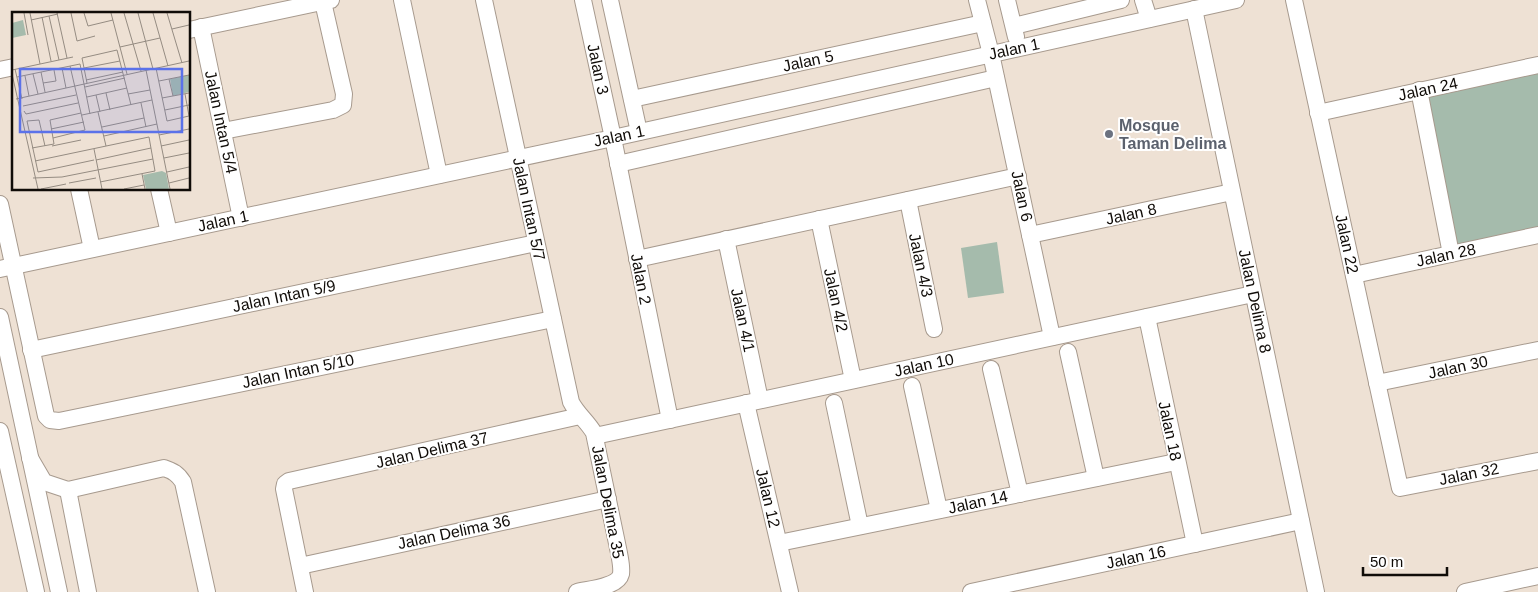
<svg xmlns="http://www.w3.org/2000/svg" width="1538" height="592" viewBox="0 0 1538 592" font-family="Arial,sans-serif">
  <style>
    .green { fill: #a5bbac }
    .lines { fill: none; stroke-linecap: round; stroke-linejoin: round }
    .minor-casing { stroke: #a79a8e; stroke-width: 18 }
    .minor { stroke: #fff; stroke-width: 16 }
    .worship-dot { fill: #6b7280; stroke: #fff; stroke-width: 2 }
    .labels { text-anchor: middle; dominant-baseline: central; stroke-width: 4; stroke-linejoin: round; paint-order: stroke }
    .street-label { font-size: 16px; fill: #100c08; stroke: #fff }
    .worship-label { font-size: 16px; font-weight: bold; fill: #5b616d; stroke: #fff; text-anchor: start }
    .inset-road { fill: none; stroke: #958c82; stroke-width: 1 }
    .view { fill: #5b72e9; fill-opacity: 0.15; stroke: #5b72e9; stroke-width: 2.5 }
    .inset-edge { fill: none; stroke: #100c08; stroke-width: 2.5 }
  </style>
  <rect width="100%" height="100%" fill="#eee1d4"/>
  <!-- green -->
  <g class="green">
    <polygon points="1538,66 1538,231 1452,250 1422,93"/>
    <polygon points="997,242 1004,293 968,298 961,248"/>
  </g>
  <g class="lines">
    <defs>
      <g id="minor">
        <polyline points="402,0 439,175"/>
        <path d="M 484,0 L 571,402 C 577,414 588,422 594,433 L 619,553 C 620,559 622,567 621,574 C 618,587 589,589 577,592"/>
        <polyline points="583,0 613,138 670,420"/>
        <polyline points="610,0 639,132"/>
        <polyline points="977,0 991,54 1052,337"/>
        <polyline points="1007,0 1016,37"/>
        <polyline points="1143,0 1149,19"/>
        <polyline points="1294,0 1400,488 1538,461"/>
        <polyline points="1194,9 1316,592"/>
        <polyline points="1014,26 1121,0"/>
        <polyline points="201,27 241,218"/>
        <polyline points="189,30 331,0"/>
        <polyline points="0,70 14,67"/>
        <polyline points="1419,90 1451,254"/>
        <polyline points="632,99 983,23"/>
        <polyline points="1318,113 1538,65"/>
        <polyline points="223,131 333,110 343,105 344,94 323,2"/>
        <polyline points="618,164 996,78"/>
        <polyline points="79,189 92,249"/>
        <polyline points="159,189 169,233"/>
        <polyline points="908,200 934,329"/>
        <polyline points="0,204 46,416 50,420 59,421 553,319"/>
        <polyline points="819,219 853,380"/>
        <polyline points="1030,235 1232,192"/>
        <polyline points="726,239 760,400"/>
        <polyline points="637,259 1018,176"/>
        <polyline points="0,269 613,138 1236,0"/>
        <polyline points="1354,275 1538,235"/>
        <polyline points="0,317 59,592"/>
        <polyline points="1147,317 1195,544"/>
        <polyline points="31,350 536,243"/>
        <polyline points="1068,352 1096,478"/>
        <polyline points="991,369 1020,494"/>
        <polyline points="1377,383 1538,350"/>
        <polyline points="912,386 939,510"/>
        <polyline points="746,403 790,592"/>
        <polyline points="834,403 860,526"/>
        <polyline points="0,431 36,592"/>
        <polyline points="595,436 1253,294"/>
        <path d="M 30,458 L 44,482 L 68,490 L 164,468 C 173,471 178,474 183,482 L 207,592"/>
        <polyline points="68,490 88,592"/>
        <polyline points="779,543 1176,462"/>
        <polyline points="300,566 608,499"/>
        <polyline points="305,592 284,489 285,484 289,481 580,416"/>
        <polyline points="971,592 1301,521"/>
        <polyline points="1465,592 1538,576"/>
      </g>
    </defs>
    <!-- minor casing -->
    <use href="#minor" class="minor-casing"/>
    <!-- minor -->
    <use href="#minor" class="minor"/>
  </g>
  <!-- markers -->
  <circle class="worship-dot" cx="1109" cy="134" r="5"/>
  <g class="labels">
    <!-- street labels -->
    <g class="street-label">
      <text transform="translate(1014 49) rotate(-12)">Jalan 1</text>
      <text transform="translate(808 61) rotate(-12)">Jalan 5</text>
      <text transform="translate(598 69) rotate(78)">Jalan 3</text>
      <text transform="translate(1428 89) rotate(-12)">Jalan 24</text>
      <text transform="translate(221 122) rotate(78)">Jalan Intan 5/4</text>
      <text transform="translate(619 136) rotate(-12)">Jalan 1</text>
      <text transform="translate(1022 196) rotate(78)">Jalan 6</text>
      <text transform="translate(529 209) rotate(78)">Jalan Intan 5/7</text>
      <text transform="translate(1131 214) rotate(-12)">Jalan 8</text>
      <text transform="translate(223 221) rotate(-12)">Jalan 1</text>
      <text transform="translate(1347 244) rotate(78)">Jalan 22</text>
      <text transform="translate(1446 255) rotate(-12)">Jalan 28</text>
      <text transform="translate(921 265) rotate(78)">Jalan 4/3</text>
      <text transform="translate(641 279) rotate(79)">Jalan 2</text>
      <text transform="translate(284 296) rotate(-12)">Jalan Intan 5/9</text>
      <text transform="translate(836 300) rotate(78)">Jalan 4/2</text>
      <text transform="translate(1255 301) rotate(78)">Jalan Delima 8</text>
      <text transform="translate(743 320) rotate(78)">Jalan 4/1</text>
      <text transform="translate(924 365) rotate(-12)">Jalan 10</text>
      <text transform="translate(1458 367) rotate(-12)">Jalan 30</text>
      <text transform="translate(298 371) rotate(-12)">Jalan Intan 5/10</text>
      <text transform="translate(1170 431) rotate(78)">Jalan 18</text>
      <text transform="translate(432 450) rotate(-13)">Jalan Delima 37</text>
      <text transform="translate(1469 474) rotate(-11)">Jalan 32</text>
      <text transform="translate(768 498) rotate(77)">Jalan 12</text>
      <text transform="translate(608 502) rotate(79)">Jalan Delima 35</text>
      <text transform="translate(978 502) rotate(-12)">Jalan 14</text>
      <text transform="translate(454 532) rotate(-12)">Jalan Delima 36</text>
      <text transform="translate(1136 557) rotate(-12)">Jalan 16</text>
    </g>
    <!-- worship labels -->
    <g class="worship-label">
      <text x="1119" y="125">Mosque<tspan x="1119" dy="18">Taman Delima</tspan></text>
    </g>
  </g>
  <!-- overview -->
  <g transform="translate(12 12)">
    <rect width="178" height="178" fill="#eee1d4"/>
    <path d="M 11,8 L 14,23 L 0,26 L 0,11 ZM 177,63 L 177,80 L 161,84 L 158,67 ZM 150,159 L 154,161 L 157,177 L 134,177 L 131,163 Z" fill="#a5bbac"/>
    <path class="inset-road" d="M 12,1 L 16,23M 18,1 L 28,52M 45,1 L 55,46M 59,1 L 65,29 L 83,24M 72,1 L 76,14 L 101,8M 99,1 L 115,62M 112,1 L 129,59M 126,1 L 141,57M 141,1 L 156,54M 155,1 L 170,51M 37,4 L 47,48M 30,5 L 39,49M 19,8 L 46,2M 160,17 L 177,13M 108,35 L 148,26M 50,56 L 54,76M 72,56 L 108,49M 144,56 L 155,109 L 177,104M 3,57 L 10,87M 0,58 L 61,45M 134,58 L 158,177M 29,60 L 33,80M 0,62 L 26,177M 21,62 L 26,82M 13,64 L 17,84M 5,65 L 68,52 L 78,102M 157,67 L 161,84M 74,68 L 111,60M 147,69 L 177,63M 31,71 L 44,69 L 42,58M 75,71 L 70,46 L 105,38 L 119,93M 73,75 L 113,66M 94,81 L 98,98M 116,82 L 138,78M 173,82 L 177,104M 84,83 L 88,100M 75,85 L 115,76M 150,86 L 177,81M 4,87 L 177,49M 129,91 L 134,115M 11,94 L 64,83M 153,98 L 177,93M 12,99 L 14,102 L 66,91M 86,100 L 94,134M 70,103 L 140,88M 15,109 L 26,160 L 82,148M 15,109 L 27,108 L 33,134M 90,115 L 132,106M 39,117 L 72,110M 147,123 L 177,117M 92,124 L 145,112M 41,126 L 73,118 L 58,54M 40,134 L 69,128M 149,134 L 177,128M 20,136 L 42,132 L 38,108 L 69,101M 82,137 L 90,177M 152,146 L 177,141M 84,148 L 139,136M 23,149 L 137,125 L 143,159 L 88,170M 155,160 L 177,155M 130,162 L 133,177M 21,166 L 50,165 L 141,147M 57,171 L 84,166M 157,171 L 177,166M 29,177 L 54,172M 112,177 L 132,173"/>
    <path class="view" d="M 8,57 L 170,57 L 170,120 L 8,120 Z"/>
    <rect width="178" height="178" class="inset-edge"/>
  </g>
  <!-- scale -->
  <path d="M1363 567v8h84v-8" fill="none" stroke="#100c08" stroke-width="2.5"/>
  <text x="1370" y="567" font-size="15" fill="#100c08" stroke="#ffffff" stroke-width="4" paint-order="stroke">50 m</text>
</svg>
